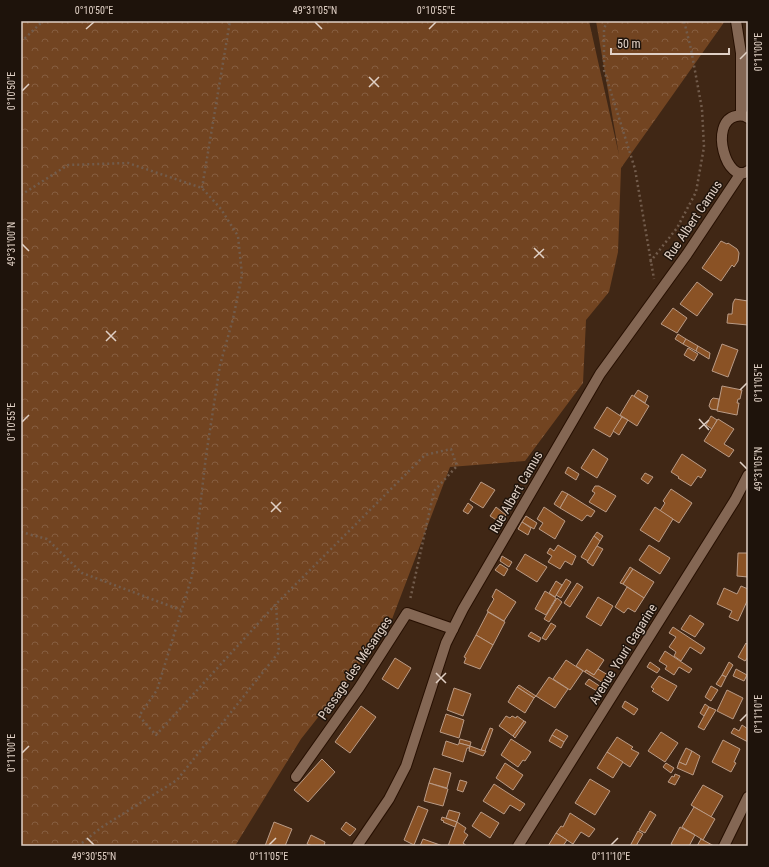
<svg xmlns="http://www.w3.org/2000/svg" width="769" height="867" viewBox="0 0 769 867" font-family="'Roboto Condensed',sans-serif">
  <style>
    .forest { fill: url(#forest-crowns) }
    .building { fill: #8a5225; stroke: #ba9b86 }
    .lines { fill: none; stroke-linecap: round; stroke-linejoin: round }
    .minor-casing { stroke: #260f01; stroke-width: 12 }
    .path { stroke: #725c4c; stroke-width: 2.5; stroke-dasharray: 2 3; stroke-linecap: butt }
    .minor { stroke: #846754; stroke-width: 10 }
    .ticks { fill: none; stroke: #e0d0c5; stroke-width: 1.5 }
    .labels { text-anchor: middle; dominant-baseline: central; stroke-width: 3; stroke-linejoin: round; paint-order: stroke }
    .street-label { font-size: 13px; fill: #e0d0c5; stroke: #1e130b }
    .neatline { fill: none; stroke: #e0d0c5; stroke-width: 1.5 }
    .ticks-label { font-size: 10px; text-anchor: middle; fill: #e0d0c5 }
  </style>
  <defs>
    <pattern id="forest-crowns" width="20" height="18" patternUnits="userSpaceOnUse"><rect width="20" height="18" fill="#724421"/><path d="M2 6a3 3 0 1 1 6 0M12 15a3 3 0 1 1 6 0" fill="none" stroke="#865e40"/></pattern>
  </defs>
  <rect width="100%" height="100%" fill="#402715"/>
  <!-- forest -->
  <polygon class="forest" points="21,21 589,21 619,155 596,21 725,21 621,168 618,252 609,292 586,320 583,383 525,461 450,467 389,627 301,739 235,846 21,846"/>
  <!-- building -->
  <g class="building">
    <polygon points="721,241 727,244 728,243 737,249 739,253 738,261 734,267 732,265 721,281 702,268"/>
    <polygon points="697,282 713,294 697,316 680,304"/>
    <polygon points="735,299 748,301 748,325 727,323 728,314 732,314 733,303"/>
    <polygon points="673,308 687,318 677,333 661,324"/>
    <polygon points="678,334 686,339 683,344 675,339"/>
    <polygon points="686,339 698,346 696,351 683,344"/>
    <polygon points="722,344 738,350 728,377 712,371"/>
    <polygon points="698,346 710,353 709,359 696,351"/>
    <polygon points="688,348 698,354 694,361 684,355"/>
    <polygon points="722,386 742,390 740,399 738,399 737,403 739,403 737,415 717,411"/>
    <polygon points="638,390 648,396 645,403 634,396"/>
    <polygon points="632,395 649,406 637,426 620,415"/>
    <polygon points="713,398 719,399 717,410 711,409 709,406 711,400"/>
    <polygon points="607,407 622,417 610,437 594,428"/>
    <polygon points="711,416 717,420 712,429 706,425"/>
    <polygon points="622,417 628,420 619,435 613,431"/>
    <polygon points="718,419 734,429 724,444 734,450 729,457 704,441"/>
    <polygon points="593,449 608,459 597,478 581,468"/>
    <polygon points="682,454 706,470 701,478 698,476 691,486 678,478 679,477 671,472"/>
    <polygon points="568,467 579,474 576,480 565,473"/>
    <polygon points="645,473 653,477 648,484 641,479"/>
    <polygon points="481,482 495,490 483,508 470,500"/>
    <polygon points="595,486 599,486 616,496 606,512 589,502 595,493 592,491"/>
    <polygon points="671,489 692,503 679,523 660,511 665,503 663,501"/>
    <polygon points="562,491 568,494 560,508 554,504"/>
    <polygon points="568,494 595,511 591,517 587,515 582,521 560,508"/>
    <polygon points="468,503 473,507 468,514 463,511"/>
    <polygon points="496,507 506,515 501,523 490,516"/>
    <polygon points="544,507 565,521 555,539 539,529 543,523 537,519"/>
    <polygon points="655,507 673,519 659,542 640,530"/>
    <polygon points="526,516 537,523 534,529 522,522"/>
    <polygon points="522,522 531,528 528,535 518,529"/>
    <polygon points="597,532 603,536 600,541 594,536"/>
    <polygon points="594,536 600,541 588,561 581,557"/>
    <polygon points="558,545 576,556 572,565 565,561 560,569 548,562 552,556 547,553 550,548 554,551"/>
    <polygon points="649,545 670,558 660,574 639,560"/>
    <polygon points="597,546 603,549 593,566 587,562"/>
    <polygon points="738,553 748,553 748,577 737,576"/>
    <polygon points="525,554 547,567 537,582 516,569"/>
    <polygon points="502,556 512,562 509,567 500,561"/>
    <polygon points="500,564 508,569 504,576 495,570"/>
    <polygon points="630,567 633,569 623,584 620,583"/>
    <polygon points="633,569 654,582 644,598 623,584"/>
    <polygon points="566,579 571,582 561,598 556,595"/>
    <polygon points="556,581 562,585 555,597 549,593"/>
    <polygon points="577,583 583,587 570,607 564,603"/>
    <polygon points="741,586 748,589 748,599 738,621 729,617 732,611 717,604 724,588 737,594"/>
    <polygon points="627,587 644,598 635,612 628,608 624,613 615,607"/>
    <polygon points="496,589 516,602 504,621 487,611 494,599 492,597"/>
    <polygon points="545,591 556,598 546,615 535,609"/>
    <polygon points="598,597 613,606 601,626 586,617"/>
    <polygon points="557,598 562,602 549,622 544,619"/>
    <polygon points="488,612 505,622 493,645 476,635"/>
    <polygon points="690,615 704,624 695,637 681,629"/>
    <polygon points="551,623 556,626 546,640 542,638"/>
    <polygon points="673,627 705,648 701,654 690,647 681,661 674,656 676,652 669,647 676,637 669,633"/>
    <polygon points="531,632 541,638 539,642 528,636"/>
    <polygon points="476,635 493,645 480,669 464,663 466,658 464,657"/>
    <polygon points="746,643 748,645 748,657 745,661 738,657"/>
    <polygon points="587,649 604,660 594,675 586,670 585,672 576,666"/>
    <polygon points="665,651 692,669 689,673 679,667 674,675 665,669 667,666 659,661"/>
    <polygon points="395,658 411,668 398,689 382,679"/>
    <polygon points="566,660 583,671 570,690 553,679"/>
    <polygon points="650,662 660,669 657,673 647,667"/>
    <polygon points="729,662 733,665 726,677 722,675"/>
    <polygon points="598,669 608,675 603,683 585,672 586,670 594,675"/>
    <polygon points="736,669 747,675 744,681 733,676"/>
    <polygon points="722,675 726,677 721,687 716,684"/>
    <polygon points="659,676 677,686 668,701 652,691 654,689 651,687"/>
    <polygon points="549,677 568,689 555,708 536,696"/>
    <polygon points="589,679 601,687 597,691 585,684"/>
    <polygon points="519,685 536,696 534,698 517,687"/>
    <polygon points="711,686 718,690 711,701 705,697"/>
    <polygon points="517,687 534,698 525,713 508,702"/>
    <polygon points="454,688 471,694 463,716 447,710"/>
    <polygon points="727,690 743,698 733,719 717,711"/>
    <polygon points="625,701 638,709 634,715 622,707"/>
    <polygon points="705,704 709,707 704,716 700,713"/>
    <polygon points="361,706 376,717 350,753 335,742"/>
    <polygon points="709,707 716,710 704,730 698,727"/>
    <polygon points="446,714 464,720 459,738 440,732"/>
    <polygon points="506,716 510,718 512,716 516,718 517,716 524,721 513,736 499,726"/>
    <polygon points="524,721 526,722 515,738 513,736"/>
    <polygon points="742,725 748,729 748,742 731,733 734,728 739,731"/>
    <polygon points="490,728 493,729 485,751 481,750"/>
    <polygon points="556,729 568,736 564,742 552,735"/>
    <polygon points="661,732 678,743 665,762 648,751"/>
    <polygon points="552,735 564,742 561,748 549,741"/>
    <polygon points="617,737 633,747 631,749 639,753 630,767 607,752"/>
    <polygon points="460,739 471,742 470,746 459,743"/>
    <polygon points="511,739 531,752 525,761 523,760 518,767 501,755"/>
    <polygon points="723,740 740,749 734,762 736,763 731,772 712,762"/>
    <polygon points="446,741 458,745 459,743 470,746 469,748 467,748 463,762 442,755"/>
    <polygon points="470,746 481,750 486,751 483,756 469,751"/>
    <polygon points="686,748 692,751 686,765 679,762"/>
    <polygon points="692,751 700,756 693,775 677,768 679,762 686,765"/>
    <polygon points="607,752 623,762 613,778 597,768"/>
    <polygon points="322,759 335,772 308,802 294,790"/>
    <polygon points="505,763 523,775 513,790 496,778"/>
    <polygon points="666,763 674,768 671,773 663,767"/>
    <polygon points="434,768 451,773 447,788 429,783"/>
    <polygon points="675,774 680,776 675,785 668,782 672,776 674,777"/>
    <polygon points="590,779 610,791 595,815 575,803"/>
    <polygon points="460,780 467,782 463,792 457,790"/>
    <polygon points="429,783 448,789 443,806 424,801"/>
    <polygon points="494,784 525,804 520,811 510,805 504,814 483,801"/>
    <polygon points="703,785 723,796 711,817 691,805"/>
    <polygon points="418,806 428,810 414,845 404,840"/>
    <polygon points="694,807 715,819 703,840 682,827"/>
    <polygon points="449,810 460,813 457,822 446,818"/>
    <polygon points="650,811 656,815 645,833 639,830"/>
    <polygon points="481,812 499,823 490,838 472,826"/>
    <polygon points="570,813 595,829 589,837 581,832 573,844 556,833 561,826 563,827"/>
    <polygon points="442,817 457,822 455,827 443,822 444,821 441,820"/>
    <polygon points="274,822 292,829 285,846 265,846"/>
    <polygon points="346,822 356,829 350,836 341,829"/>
    <polygon points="457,822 466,828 464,832 468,835 463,843 467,846 448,846"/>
    <polygon points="680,827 695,835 689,846 674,846 671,844"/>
    <polygon points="638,831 643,834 636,846 630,846"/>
    <polygon points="556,833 567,840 563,846 548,846"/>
    <polygon points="311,835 325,842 324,846 313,846 307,844"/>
    <polygon points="423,839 443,846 420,846"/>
    <polygon points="701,839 703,840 714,846 697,846"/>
  </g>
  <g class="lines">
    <defs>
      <g id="minor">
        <polyline points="736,21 741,53 741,115"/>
        <path d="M 748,118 C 744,115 741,115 736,116 C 708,122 727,186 748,171"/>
        <polyline points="296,777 359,688 407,613 453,629"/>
        <polyline points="357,846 389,799 406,766 446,643 463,609 600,374 687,254 741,173"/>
        <polyline points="518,846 735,500 748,475"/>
        <polyline points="724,846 748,797"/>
      </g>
    </defs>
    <!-- minor casing -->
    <use href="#minor" class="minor-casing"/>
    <!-- path -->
    <g class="path">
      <polyline points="608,21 604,28 604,70 635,169 654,279"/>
      <polyline points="21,42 43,21"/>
      <polyline points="202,188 230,21"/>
      <polyline points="21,195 68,165 128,163 202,188 221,209 238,236 242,275 233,319 220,365 206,456 192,576 157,690 139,716 156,735 276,604 425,455 451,449 457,466 434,491 410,600"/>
      <polyline points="650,262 677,228 696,192 704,147 702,109 691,49 684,21"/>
      <polyline points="21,532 47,539 82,573 181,610"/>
      <polyline points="78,846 102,827 177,780 279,652 276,604"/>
    </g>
    <!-- minor -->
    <use href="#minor" class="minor"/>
  </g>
  <!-- ticks -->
  <path class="ticks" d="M 315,22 L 322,29M 86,29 L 94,22M 429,29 L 436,22M 740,59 L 747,52M 369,77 L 379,87M 369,87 L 379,77M 22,91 L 29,84M 22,244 L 29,251M 534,248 L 544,258M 534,258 L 544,249M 106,331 L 116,341M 106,341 L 116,331M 740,390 L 747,383M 699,419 L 709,430M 22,422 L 29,415M 699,429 L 709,420M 740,462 L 747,469M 271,502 L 281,512M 271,512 L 281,502M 436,673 L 446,683M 436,683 L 446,673M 740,721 L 747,714M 22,753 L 29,746M 87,838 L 94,845M 269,845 L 276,838M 611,845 L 618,838"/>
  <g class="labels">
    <!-- street labels -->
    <g class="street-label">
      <text transform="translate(693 220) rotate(-56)">Rue Albert Camus</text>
      <text transform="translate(516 492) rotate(-60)">Rue Albert Camus</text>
      <text transform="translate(623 654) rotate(-58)">Avenue Youri Gagarine</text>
      <text transform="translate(355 668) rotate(-56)">Passage des Mésanges</text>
    </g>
  </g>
  <!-- border -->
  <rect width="769" height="867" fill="none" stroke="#1e130b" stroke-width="44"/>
  <!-- scale -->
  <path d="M611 48v6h118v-6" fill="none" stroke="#e0d0c5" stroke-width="2"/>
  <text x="617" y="48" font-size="12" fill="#e0d0c5" stroke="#1e130b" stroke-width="3" paint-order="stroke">50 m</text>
  <rect x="22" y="22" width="725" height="823" class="neatline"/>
  <g class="ticks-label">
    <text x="94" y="14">0°10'50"E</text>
    <text x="315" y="14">49°31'05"N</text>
    <text x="436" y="14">0°10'55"E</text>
    <text transform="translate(758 52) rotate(-90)" y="4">0°11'00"E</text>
    <text transform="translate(11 91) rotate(-90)" y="4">0°10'50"E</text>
    <text transform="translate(11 244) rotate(-90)" y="4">49°31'00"N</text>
    <text transform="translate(758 383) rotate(-90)" y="4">0°11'05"E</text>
    <text transform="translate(11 422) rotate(-90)" y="4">0°10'55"E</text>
    <text transform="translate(758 469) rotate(-90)" y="4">49°31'05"N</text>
    <text transform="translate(758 714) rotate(-90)" y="4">0°11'10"E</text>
    <text transform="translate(11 753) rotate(-90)" y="4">0°11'00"E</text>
    <text x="94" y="860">49°30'55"N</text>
    <text x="269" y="860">0°11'05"E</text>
    <text x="611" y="860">0°11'10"E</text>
  </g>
</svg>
